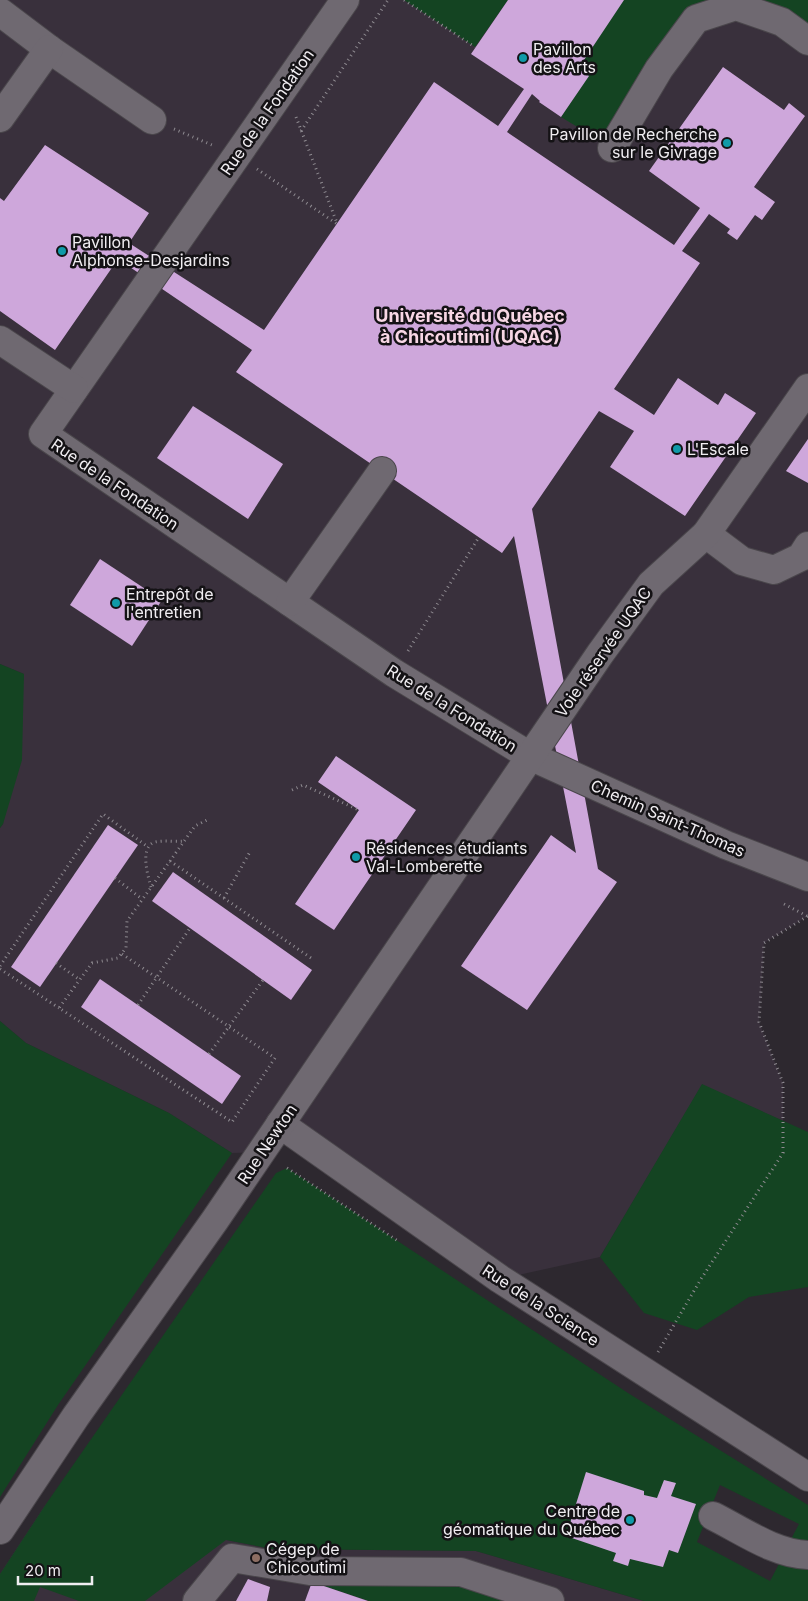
<svg xmlns="http://www.w3.org/2000/svg" width="808" height="1601" viewBox="0 0 808 1601" font-family="Inter,sans-serif">
  <style>
    .built { fill: #39303c }
    .green { fill: #144422 }
    .building { fill: #cea7db }
    .lines { fill: none; stroke-linecap: round; stroke-linejoin: round }
    .minor-casing { stroke: #4a464b; stroke-width: 30 }
    .path { stroke: #8f8b91; stroke-width: 3; stroke-dasharray: 1 4; stroke-linecap: butt }
    .minor { stroke: #6f6971; stroke-width: 28 }
    .culture-dot { fill: #0f9aa8; stroke: #141215; stroke-width: 2 }
    .education-dot { fill: #8d6e63; stroke: #141215; stroke-width: 2 }
    .labels { text-anchor: middle; dominant-baseline: central; stroke-width: 5; stroke-linejoin: round; paint-order: stroke }
    .poi-label { font-size: 16px; fill: #f0edf1; stroke: #141215; text-anchor: start }
    .street-label { font-size: 16px; fill: #f0edf1; stroke: #141215 }
    .neighbourhood-label { font-size: 18px; font-weight: bold; fill: #f8d7e5; stroke: #141215 }
  </style>
  <rect width="100%" height="100%" fill="#2d282f"/>
  <!-- built -->
  <g class="built">
    <polygon points="0,0 808,0 808,916 764,943 759,1022 783,1083 783,1121 702,1085 600,1257 500,1279 280,1125 262,1152 232,1153 169,1113 26,1043 0,1021 0,828 3,824 24,674 0,664"/>
    <polygon points="46,1504 272,1549 476,1551 644,1601 0,1601 0,1574"/>
  </g>
  <!-- green -->
  <g class="green">
    <polygon points="404,0 508,0 475,47"/>
    <polygon points="609,0 808,0 808,41 736,6 696,19 612,148 561,117 588,76 567,62"/>
    <polygon points="0,664 24,674 22,760 3,824 0,828"/>
    <polygon points="0,1021 26,1043 169,1113 232,1153 58,1405 0,1497"/>
    <polygon points="702,1084 808,1132 808,1287 749,1297 697,1330 644,1313 600,1257"/>
    <polygon points="287,1168 628,1393 808,1505 808,1547 790,1541 799,1524 720,1485 697,1542 770,1581 780,1562 808,1565 808,1601 644,1601 476,1551 272,1549 226,1540 145,1601 79,1601 40,1587 34,1601 0,1601 0,1574 46,1504 276,1173"/>
    <polygon points="312,1582 474,1584 526,1601 369,1601"/>
  </g>
  <!-- building -->
  <g class="building">
    <polygon points="508,0 624,0 578,69 589,76 561,117 539,102 540,101 532,94 507,132 674,245 700,208 649,171 723,67 784,110 789,103 805,116 754,187 775,202 762,220 755,215 737,240 727,233 730,229 709,214 682,251 700,263 614,389 654,415 678,378 718,405 725,393 756,413 685,516 610,467 634,431 599,411 532,509 598,869 617,882 527,1010 461,966 551,835 576,853 514,536 502,553 236,372 252,350 118,259 55,350 0,311 0,198 4,201 45,145 149,213 129,243 264,330 434,82 498,126 524,89 471,54"/>
    <polygon points="193,406 283,464 248,519 157,458"/>
    <polygon points="808,439 808,483 786,471"/>
    <polygon points="100,559 162,600 132,646 70,605"/>
    <polygon points="336,756 416,810 334,930 295,904 359,810 318,782"/>
    <polygon points="108,825 138,845 40,987 11,967"/>
    <polygon points="173,872 312,970 291,1000 152,901"/>
    <polygon points="100,979 241,1076 222,1104 81,1007"/>
    <polygon points="586,1472 644,1491 644,1495 657,1498 664,1480 676,1483 671,1496 696,1504 678,1553 669,1550 663,1567 630,1559 628,1566 613,1561 616,1553 566,1536"/>
    <polygon points="248,1579 270,1587 267,1601 236,1601"/>
    <polygon points="312,1582 368,1601 305,1601"/>
  </g>
  <g class="lines">
    <defs>
      <g id="minor">
        <polyline points="345,0 43,434 394,673 530,756 726,845 808,877"/>
        <polyline points="0,12 49,49 152,120"/>
        <polyline points="0,118 49,49"/>
        <polyline points="612,148 659,69 696,19 736,6 782,22 808,41"/>
        <polyline points="0,340 74,389"/>
        <polyline points="706,534 742,561 774,570 801,557 808,546"/>
        <polyline points="290,602 382,471"/>
        <polyline points="280,1124 500,1279 808,1477"/>
        <path d="M 713,1516 C 743,1531 775,1554 808,1555"/>
        <polyline points="0,1530 76,1416 215,1220 600,654 651,584 706,534 808,388"/>
        <polyline points="197,1601 232,1558 310,1571 461,1572 550,1601"/>
      </g>
    </defs>
    <!-- minor casing -->
    <use href="#minor" class="minor-casing"/>
    <!-- path -->
    <g class="path">
      <polyline points="404,0 475,47"/>
      <polyline points="296,117 337,223"/>
      <polyline points="174,129 212,145"/>
      <polyline points="301,131 388,0"/>
      <polyline points="257,169 337,224"/>
      <polyline points="408,651 479,537"/>
      <polyline points="292,790 303,785 359,810"/>
      <polyline points="170,861 311,958"/>
      <polyline points="115,878 142,899"/>
      <path d="M 151,887 C 148,876 139,847 155,842 C 164,840 175,842 184,841"/>
      <polyline points="224,898 251,850"/>
      <polyline points="784,904 807,916"/>
      <polyline points="122,954 275,1058 232,1122 59,1008 92,963 118,958 126,948 127,921 195,826 207,820"/>
      <polyline points="56,963 80,980"/>
      <polyline points="0,966 103,814 148,847"/>
      <polyline points="0,969 59,1008"/>
      <polyline points="138,1005 190,928"/>
      <polyline points="209,1054 263,980"/>
      <polyline points="287,1168 398,1241"/>
      <polyline points="658,1352 701,1279 783,1153 783,1083 759,1022 764,943 808,916"/>
    </g>
    <!-- minor -->
    <use href="#minor" class="minor"/>
  </g>
  <!-- markers -->
  <g class="culture-dot">
    <circle cx="523" cy="58" r="5"/>
    <circle cx="727" cy="143" r="5"/>
    <circle cx="62" cy="251" r="5"/>
    <circle cx="677" cy="449" r="5"/>
    <circle cx="116" cy="603" r="5"/>
    <circle cx="356" cy="857" r="5"/>
    <circle cx="630" cy="1520" r="5"/>
  </g>
  <circle class="education-dot" cx="256" cy="1558" r="5"/>
  <g class="labels">
    <!-- poi labels -->
    <g class="poi-label">
      <text x="533" y="49">Pavillon<tspan x="533" dy="18">des Arts</tspan></text>
      <text x="717" y="134" text-anchor="end">Pavillon de Recherche<tspan x="717" dy="18">sur le Givrage</tspan></text>
      <text x="72" y="242">Pavillon<tspan x="72" dy="18">Alphonse-Desjardins</tspan></text>
      <text x="687" y="449">L'Escale</text>
      <text x="126" y="594">Entrepôt de<tspan x="126" dy="18">l'entretien</tspan></text>
      <text x="366" y="848">Résidences étudiants<tspan x="366" dy="18">Val-Lomberette</tspan></text>
      <text x="620" y="1511" text-anchor="end">Centre de<tspan x="620" dy="18">géomatique du Québec</tspan></text>
      <text x="266" y="1549">Cégep de<tspan x="266" dy="18">Chicoutimi</tspan></text>
    </g>
    <!-- street labels -->
    <g class="street-label">
      <text transform="translate(267 112) rotate(-55)">Rue de la Fondation</text>
      <text transform="translate(115 484) rotate(34)">Rue de la Fondation</text>
      <text transform="translate(603 652) rotate(-55)">Voie réservée UQAC</text>
      <text transform="translate(452 708) rotate(32)">Rue de la Fondation</text>
      <text transform="translate(668 818) rotate(24)">Chemin Saint-Thomas</text>
      <text transform="translate(267 1144) rotate(-56)">Rue Newton</text>
      <text transform="translate(541 1305) rotate(33)">Rue de la Science</text>
    </g>
    <!-- neighbourhood labels -->
    <g class="neighbourhood-label">
      <text x="470" y="315">Université du Québec<tspan x="470" dy="21">à Chicoutimi (UQAC)</tspan></text>
    </g>
  </g>
  <!-- scale -->
  <path d="M18 1576v8h74v-8" fill="none" stroke="#f0edf1" stroke-width="2.5"/>
  <text x="25" y="1576" font-size="15" fill="#f0edf1" stroke="#141215" stroke-width="4" paint-order="stroke">20 m</text>
</svg>
